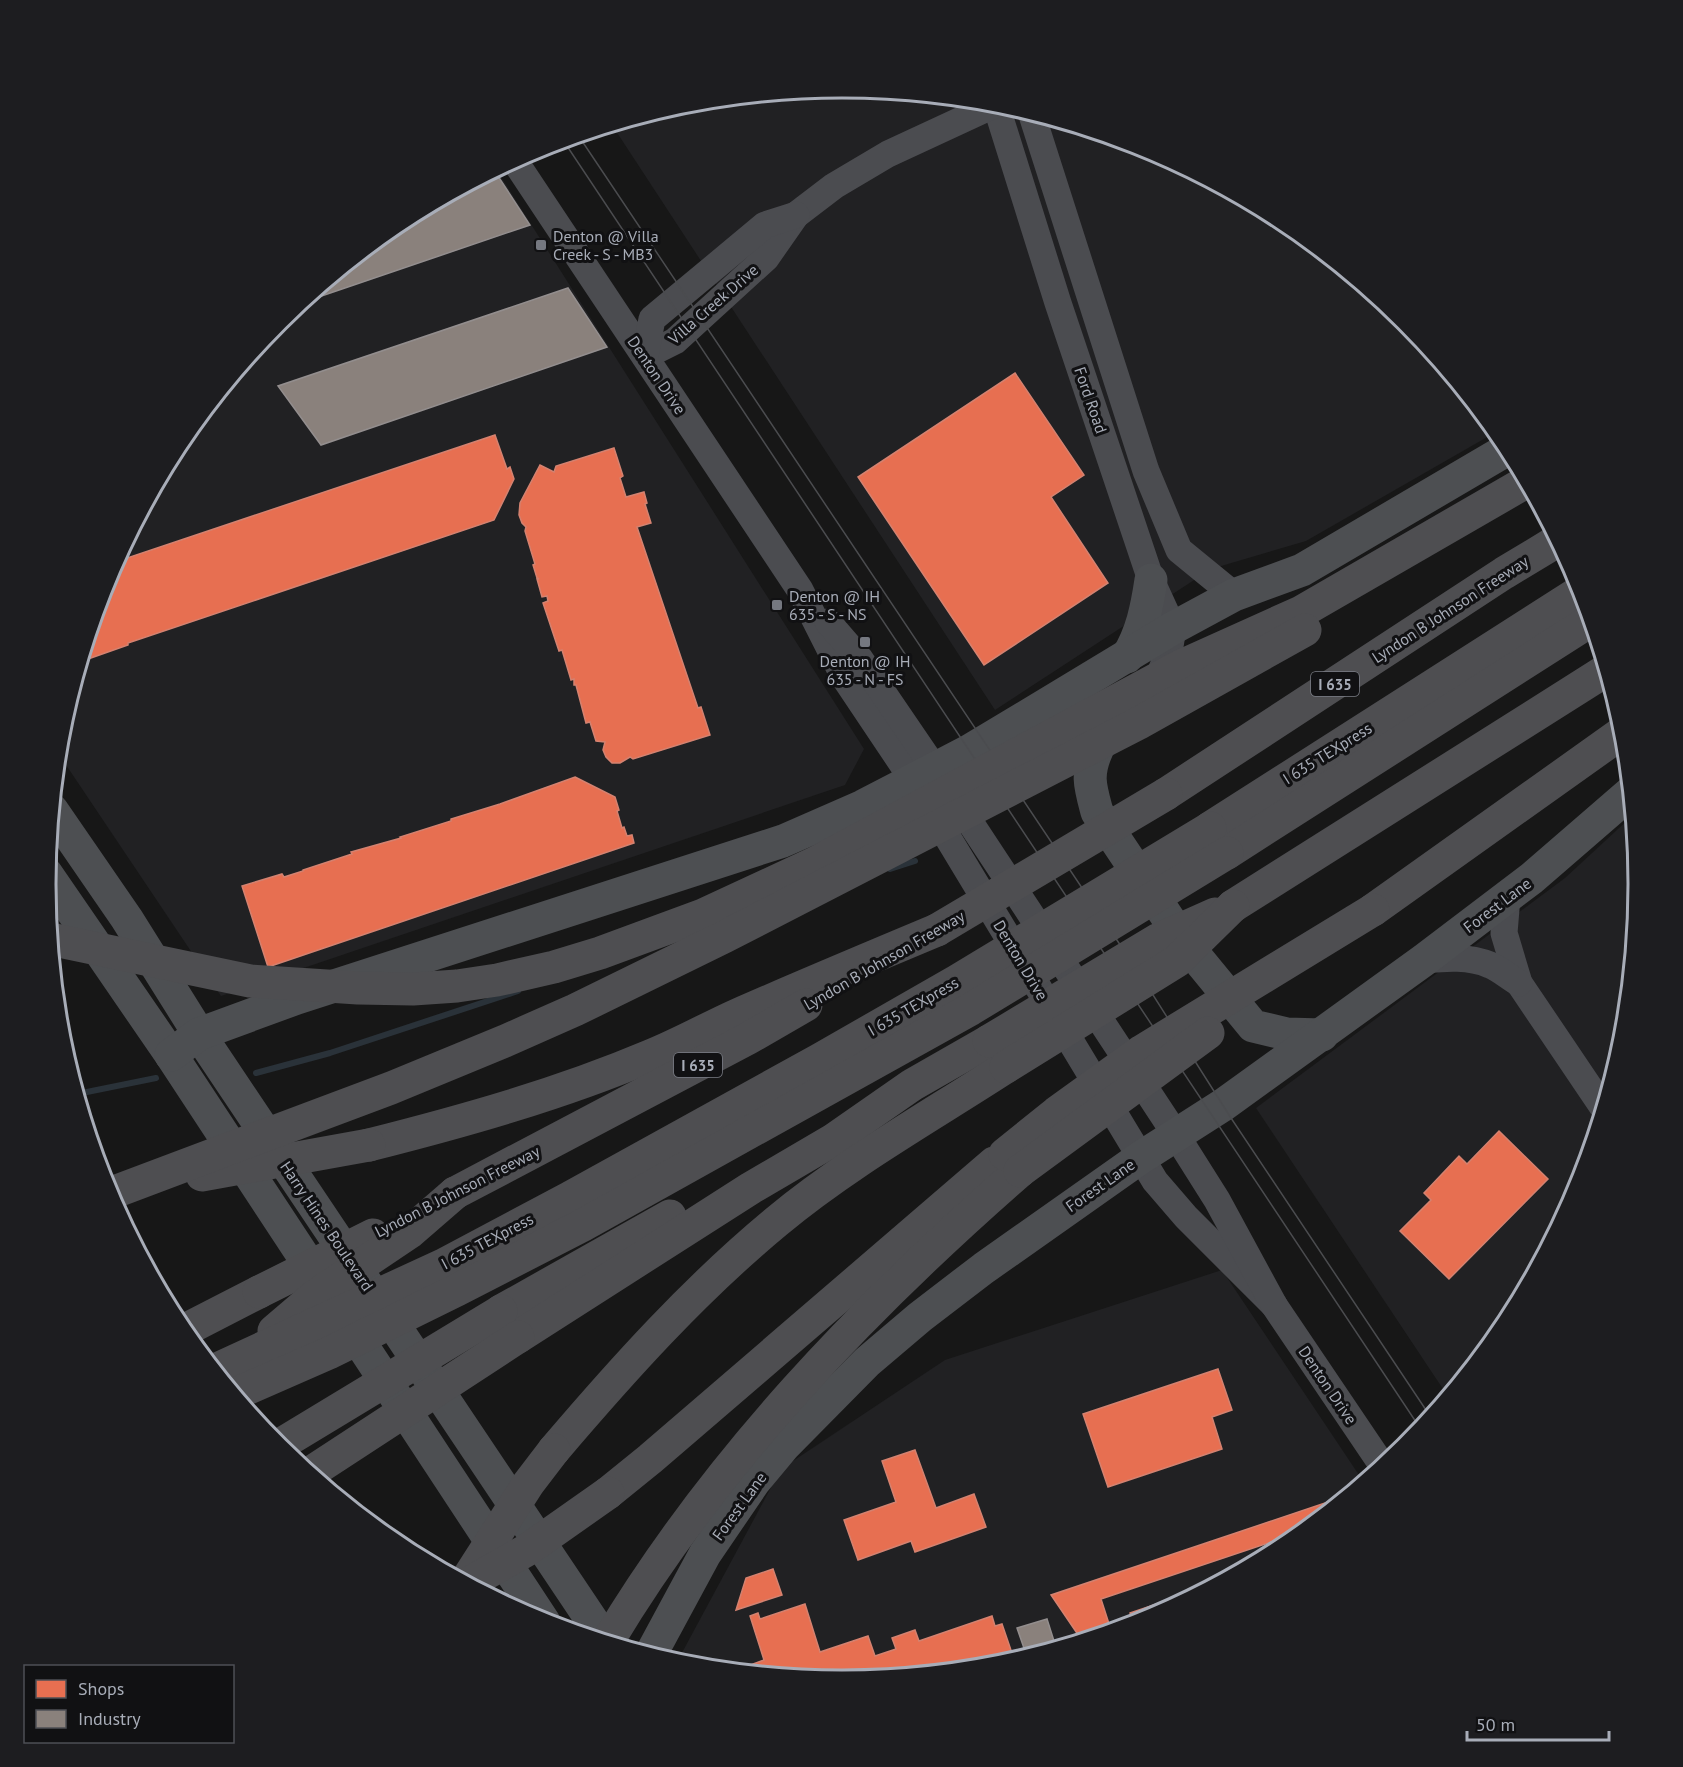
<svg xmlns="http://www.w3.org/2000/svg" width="1683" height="1767" viewBox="0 0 1683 1767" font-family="'PT Sans',sans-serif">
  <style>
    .built { fill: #212123 }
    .shops { fill: #e76f51; stroke: #d48270; stroke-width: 1.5 }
    .industry { fill: #8a817c; stroke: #938e8e; stroke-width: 1.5 }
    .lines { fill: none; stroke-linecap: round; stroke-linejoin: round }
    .stream { stroke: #2a3239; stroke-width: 6 }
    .minor { stroke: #4b4c50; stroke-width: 27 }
    .major { stroke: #4d4f52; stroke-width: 33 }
    .highway { stroke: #4e4e51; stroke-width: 33 }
    .tram { stroke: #4b4c4f; stroke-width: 1.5 }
    .highway-bridge { stroke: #4e4e51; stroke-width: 33 }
    .poi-dot { fill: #757880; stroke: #111113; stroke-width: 2 }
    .labels { text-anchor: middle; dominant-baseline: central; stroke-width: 6; stroke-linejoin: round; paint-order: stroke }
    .shield { fill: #111113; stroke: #7b7e86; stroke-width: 1.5 }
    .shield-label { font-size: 15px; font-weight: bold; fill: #a8adb8 }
    .poi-label { font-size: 16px; fill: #a8adb8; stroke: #111113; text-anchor: start }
    .street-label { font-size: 16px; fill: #a8adb8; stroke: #111113 }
    .rim { fill: none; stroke: #a8adb8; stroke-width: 3 }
  </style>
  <rect width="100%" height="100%" fill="#171717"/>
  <!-- built -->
  <g class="built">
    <polygon points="842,87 997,102 1147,148 1284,221 1405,321 1496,432 1306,541 1211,569 995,710 612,125 686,102"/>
    <polygon points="496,169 864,749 845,785 221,996 58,753 60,728 106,578 179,441 279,320 399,221"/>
    <polygon points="1631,817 1638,884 1623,1039 1577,1189 1504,1326 1447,1395 1256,1108 1565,878"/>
    <polygon points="1222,1270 1363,1481 1284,1546 1146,1619 997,1665 841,1680 686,1665 677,1662 781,1469 945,1360"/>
  </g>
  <!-- shops -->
  <g class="shops">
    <polygon points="1015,373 1084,475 1051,497 1108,583 984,665 858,477"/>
    <polygon points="495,435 507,469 510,467 514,479 494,520 128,643 128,645 88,659 84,649 106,578 115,562"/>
    <polygon points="614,448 623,476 620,478 626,497 644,492 647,503 645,504 651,523 637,527 698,708 701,707 710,735 633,759 630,757 620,763 612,763 606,757 603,750 605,742 596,741 590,722 586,723 576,685 574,685 574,679 571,680 562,650 559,651 543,603 548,601 547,596 542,597 537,579 539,579 537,578 533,565 535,564 525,531 526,527 522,523 519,515 520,503 540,465 554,472 556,466"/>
    <polygon points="575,777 615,797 619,810 617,811 622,828 624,827 627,836 632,835 634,843 268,967 242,886 282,874 284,877 303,871 303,870 352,854 351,852 401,838 400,837 451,821 451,819 500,804"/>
    <polygon points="1499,1131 1548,1179 1449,1279 1400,1231 1431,1200 1424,1193 1459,1156 1467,1164"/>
    <polygon points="1218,1369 1232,1410 1212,1417 1222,1449 1108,1487 1083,1414"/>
    <polygon points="915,1450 936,1508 974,1494 986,1527 915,1552 911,1541 858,1560 844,1520 896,1502 882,1461"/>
    <polygon points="1340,1498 1301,1532 1101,1599 1111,1630 1081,1639 1051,1595"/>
    <polygon points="773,1569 782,1595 736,1610 746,1578"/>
    <polygon points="1204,1588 1146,1619 1133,1623 1130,1613"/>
    <polygon points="805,1604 820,1652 868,1636 875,1656 896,1649 892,1638 915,1630 919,1641 992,1616 995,1626 1002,1624 1014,1659 997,1665 841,1680 737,1670 764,1660 750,1616 758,1613 760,1619"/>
  </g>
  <!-- industry -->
  <g class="industry">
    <polygon points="494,170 530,225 298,304 399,221"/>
    <polygon points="568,288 607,347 321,445 278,386"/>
    <polygon points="1516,1303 1508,1318 1503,1311"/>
    <polygon points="1047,1619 1054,1641 1025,1651 1017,1628"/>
  </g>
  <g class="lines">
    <!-- stream -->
    <g class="stream">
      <polyline points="890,869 915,861"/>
      <polyline points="256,1073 330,1053 518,991"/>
      <polyline points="77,1094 156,1078"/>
    </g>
    <!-- minor -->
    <g class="minor">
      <polyline points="995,102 1058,303 1151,580 1173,628 1169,652 1154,688"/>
      <polyline points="1031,112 1146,471 1179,550 1234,595"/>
      <polyline points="514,160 800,590 844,677 913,780 1155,1181 1186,1217 1274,1305"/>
      <polyline points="645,356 675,341 766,258 796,215 834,186 888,154 998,103"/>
      <polyline points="645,356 652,319 765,225 796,215"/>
      <polyline points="828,622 860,659 935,769 1176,1135 1217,1200 1274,1305 1382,1465"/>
      <polyline points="1507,897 1504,933 1519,983 1602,1106"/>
      <path d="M 1424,960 C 1446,958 1469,956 1490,965 C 1500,969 1510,978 1519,983"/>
    </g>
    <!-- major -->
    <g class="major">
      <path d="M 1127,657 C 1142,633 1147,607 1151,580"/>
      <path d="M 1110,729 C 1104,735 1101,742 1097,750 C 1086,775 1090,786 1097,812 L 1184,942 L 1253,1026 L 1287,1034 L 1322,1035"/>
      <polyline points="52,810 127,919 199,1034 605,1640"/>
      <polyline points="46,873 171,1055 544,1622"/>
      <polyline points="171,1055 199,1034 297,998 783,841 863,806 969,751 1173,628 1234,595 1302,570 1508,449"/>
      <polyline points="651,1654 705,1554 754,1482 784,1446 867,1362 920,1317 984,1268 1140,1158 1223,1105 1424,960 1532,878 1629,794"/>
    </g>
    <!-- highway -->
    <g class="highway">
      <polyline points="1166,794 1504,573 1557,541"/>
      <polyline points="1210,828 1581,591"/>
      <polyline points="1227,853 1590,621"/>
      <polyline points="1233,906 1605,671"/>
      <polyline points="1373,910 1623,732"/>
      <path d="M 369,1145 C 464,1121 560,1094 650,1056 C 680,1044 708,1028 737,1015 C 803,986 870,958 937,930"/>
      <polyline points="455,1193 747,1039 806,1005"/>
      <polyline points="501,1311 670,1216"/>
      <polyline points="183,1331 259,1292"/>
      <polyline points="518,1337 751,1188 833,1140 912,1085 989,1041"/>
      <path d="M 554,1450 C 623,1369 694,1290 776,1222 C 847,1163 929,1117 1006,1067"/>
      <polyline points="608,1493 650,1459 994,1163"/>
      <path d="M 608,1641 C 716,1461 863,1308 1020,1171"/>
    </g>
    <!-- tram -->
    <g class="tram">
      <polyline points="578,135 1141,976 1231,1118 1430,1416"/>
      <polyline points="563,140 1420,1428"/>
    </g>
    <!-- highway-bridge -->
    <g class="highway-bridge">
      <polyline points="937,930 1166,794"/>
      <polyline points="50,939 250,981 358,988 413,989 457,986 497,980 554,967 600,953 703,915 815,863 1181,666 1301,612 1526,482"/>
      <polyline points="989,1041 1159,939 1215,914"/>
      <polyline points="1006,1067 1177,961 1233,906"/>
      <polyline points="1005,1154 1056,1113 1142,1051 1373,910"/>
      <polyline points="1020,1171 1208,1033"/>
      <polyline points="202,1175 369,1145"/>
      <polyline points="109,1194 391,1088 505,1041 575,1010 724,937 1139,723 1305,630"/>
      <polyline points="259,1292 373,1235"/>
      <polyline points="274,1331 315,1296 410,1232 455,1193"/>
      <polyline points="215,1370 443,1265 569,1198 819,1060 955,982 1210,828"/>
      <polyline points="235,1394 329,1353 457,1290 583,1225 971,1009 1227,853"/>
      <polyline points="278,1446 501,1311"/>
      <polyline points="310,1473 518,1337"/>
      <polyline points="466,1581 528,1484 554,1450"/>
      <polyline points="469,1583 527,1550 608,1493"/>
    </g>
  </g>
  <!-- markers -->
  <g class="poi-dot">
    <rect x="535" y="239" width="12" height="12" rx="3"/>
    <rect x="771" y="599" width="12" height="12" rx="3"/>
    <rect x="859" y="636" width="12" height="12" rx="3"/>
  </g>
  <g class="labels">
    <!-- shield labels -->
    <g class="shield">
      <rect x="1311" y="672" width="48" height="24" rx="4.5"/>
      <rect x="674" y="1053" width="48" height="24" rx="4.5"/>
    </g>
    <g class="shield-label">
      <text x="1335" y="684">I 635</text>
      <text x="698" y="1065">I 635</text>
    </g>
    <!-- poi labels -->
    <g class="poi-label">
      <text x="553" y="236">Denton @ Villa<tspan x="553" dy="18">Creek - S - MB3</tspan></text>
      <text x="789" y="596">Denton @ IH<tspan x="789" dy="18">635 - S - NS</tspan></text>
      <text x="865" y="661" text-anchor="middle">Denton @ IH<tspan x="865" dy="18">635 - N - FS</tspan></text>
    </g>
    <!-- street labels -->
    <g class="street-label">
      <text transform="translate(713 304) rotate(-41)">Villa Creek Drive</text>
      <text transform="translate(657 375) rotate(56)">Denton Drive</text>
      <text transform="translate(1091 400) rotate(71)">Ford Road</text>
      <text transform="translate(1450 609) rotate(-33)">Lyndon B Johnson Freeway</text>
      <text transform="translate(1327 753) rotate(-32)">I 635 TEXpress</text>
      <text transform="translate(1497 905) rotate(-37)">Forest Lane</text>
      <text transform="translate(884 960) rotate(-30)">Lyndon B Johnson Freeway</text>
      <text transform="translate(1021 960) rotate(59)">Denton Drive</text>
      <text transform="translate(913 1006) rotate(-30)">I 635 TEXpress</text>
      <text transform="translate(1100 1185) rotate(-35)">Forest Lane</text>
      <text transform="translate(457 1191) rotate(-27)">Lyndon B Johnson Freeway</text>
      <text transform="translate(327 1226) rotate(56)">Harry Hines Boulevard</text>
      <text transform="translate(487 1241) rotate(-28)">I 635 TEXpress</text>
      <text transform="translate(1328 1385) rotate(56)">Denton Drive</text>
      <text transform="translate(739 1506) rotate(-54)">Forest Lane</text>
    </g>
  </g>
  <!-- crop -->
  <path d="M0 0H1683V1767H0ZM56 884a786 786 0 1 1 1572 0a786 786 0 1 1-1572 0Z" fill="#1d1d20" fill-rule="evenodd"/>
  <path class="rim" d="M56 884a786 786 0 1 1 1572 0a786 786 0 1 1-1572 0Z"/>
  <!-- legend -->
  <rect x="24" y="1665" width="210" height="78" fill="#111113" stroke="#4d4f55" stroke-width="1.5"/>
  <rect x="36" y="1680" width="30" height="18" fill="#e76f51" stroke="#4d4f55" stroke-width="1.5"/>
  <text x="78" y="1695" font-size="18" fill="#a8adb8">Shops</text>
  <rect x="36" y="1710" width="30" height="18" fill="#8a817c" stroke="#4d4f55" stroke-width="1.5"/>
  <text x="78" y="1725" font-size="18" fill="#a8adb8">Industry</text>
  <!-- scale -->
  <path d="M1467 1731v9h142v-9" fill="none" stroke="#a8adb8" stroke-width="3"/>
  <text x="1476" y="1731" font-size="18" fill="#a8adb8" stroke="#111113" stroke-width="4.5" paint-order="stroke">50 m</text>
</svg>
